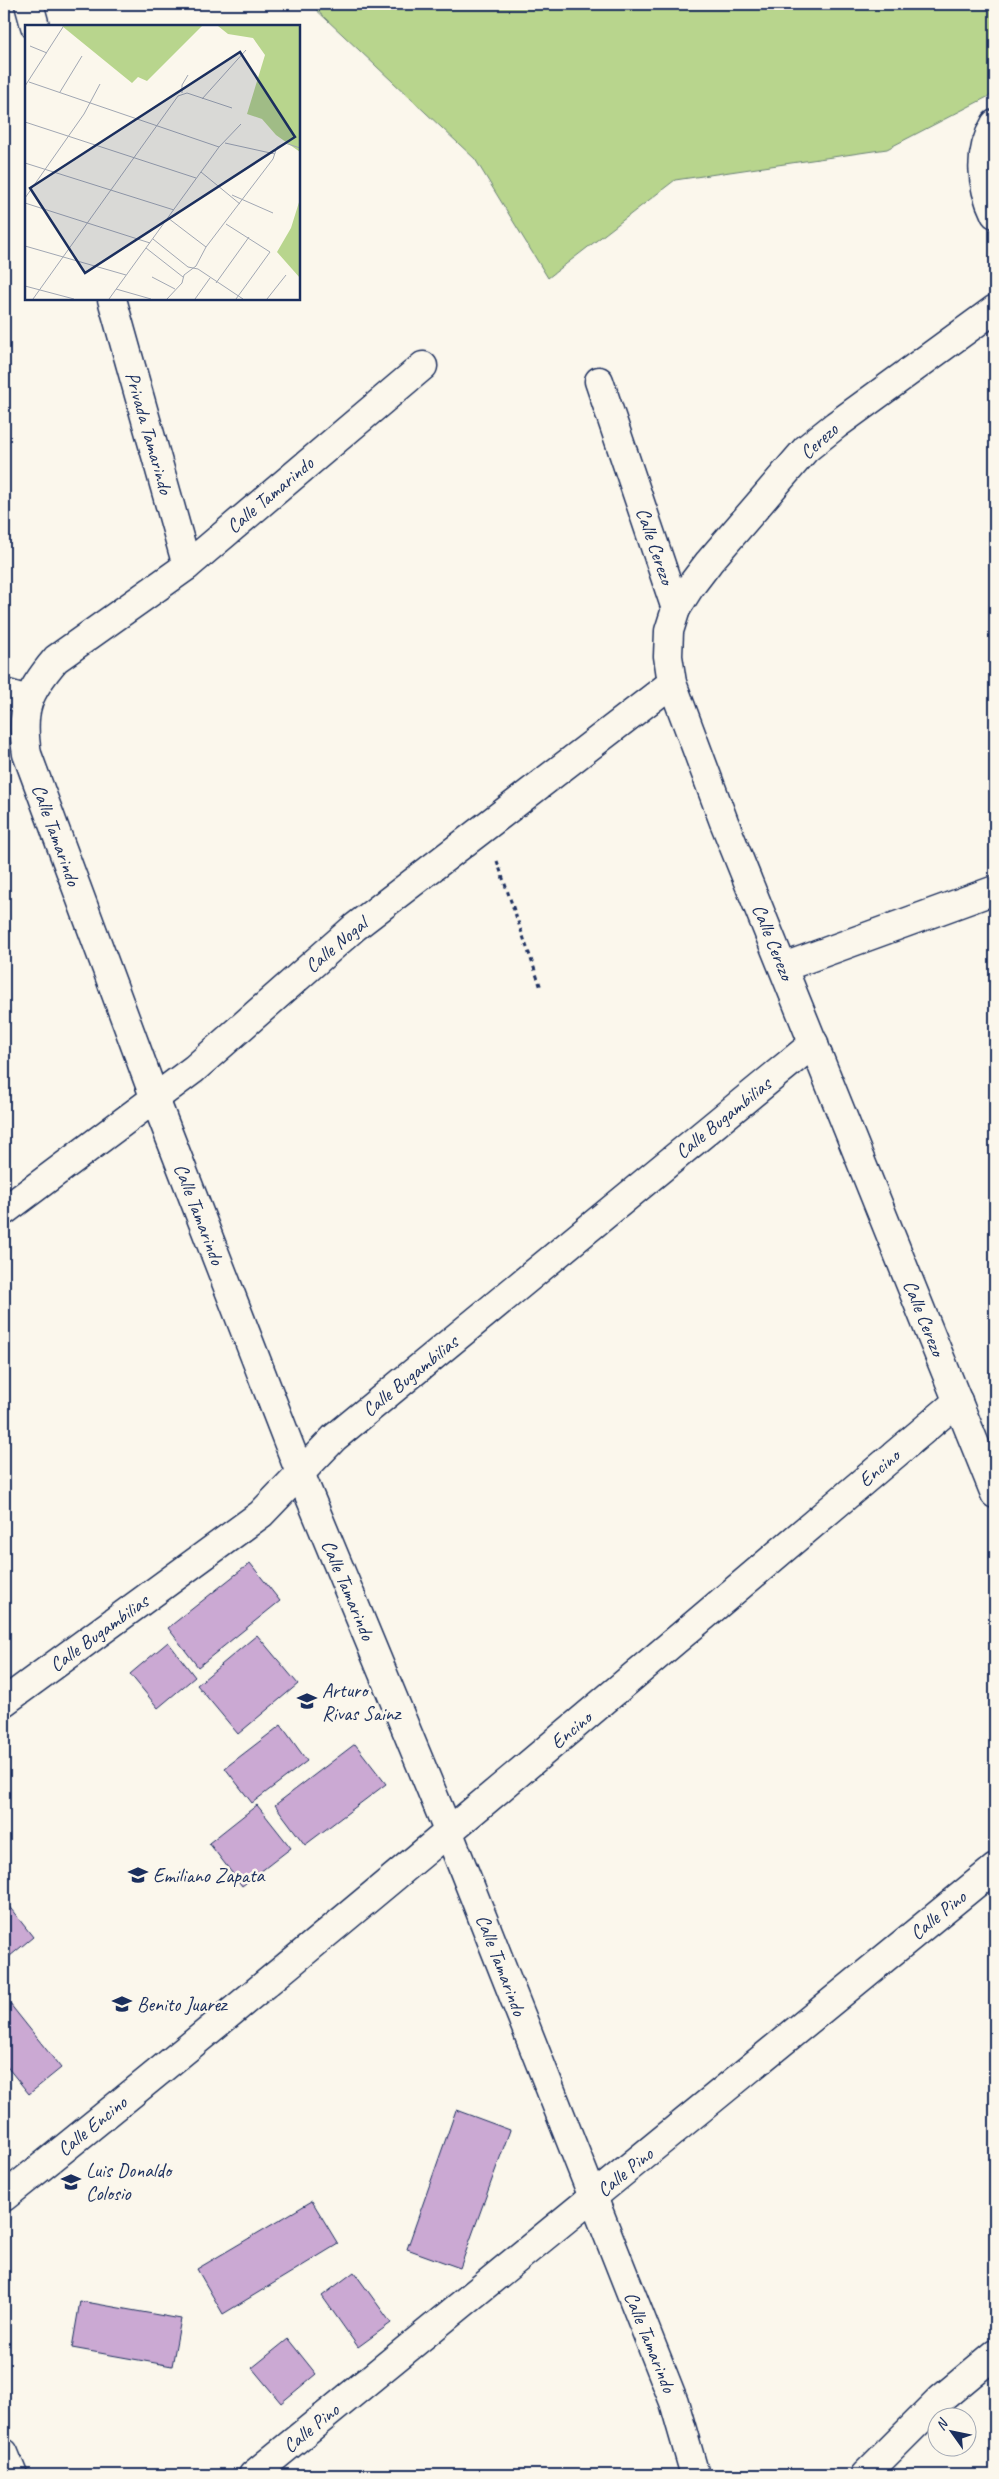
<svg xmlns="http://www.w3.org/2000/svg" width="999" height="2479" viewBox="0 0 999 2479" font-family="Caveat,sans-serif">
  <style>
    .green { fill: #b8d58d; stroke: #6a8276 }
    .building { fill: #cba9d3; stroke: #1b2f5e }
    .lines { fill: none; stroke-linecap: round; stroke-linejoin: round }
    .minor-casing { stroke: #1b2f5e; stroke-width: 31 }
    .path { stroke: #1b2f5e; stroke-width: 3; stroke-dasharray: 4 4; stroke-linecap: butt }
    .minor { stroke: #fbf7ec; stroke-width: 28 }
    .labels { text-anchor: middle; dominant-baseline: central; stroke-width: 5; stroke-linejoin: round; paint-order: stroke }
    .street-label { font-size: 20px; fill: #1b2f5e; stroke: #fbf7ec }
    .poi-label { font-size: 20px; fill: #1b2f5e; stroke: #fbf7ec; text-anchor: start }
    .inset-road { fill: none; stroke: #a1a7b3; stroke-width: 1 }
    .view { fill: #1b2f5e; fill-opacity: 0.15; stroke: #1b2f5e; stroke-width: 2.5 }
    .inset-edge { fill: none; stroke: #1b2f5e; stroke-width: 2.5 }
  </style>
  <rect width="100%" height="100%" fill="#fbf7ec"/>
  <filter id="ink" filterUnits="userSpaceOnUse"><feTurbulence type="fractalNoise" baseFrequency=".02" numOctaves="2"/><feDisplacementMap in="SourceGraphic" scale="10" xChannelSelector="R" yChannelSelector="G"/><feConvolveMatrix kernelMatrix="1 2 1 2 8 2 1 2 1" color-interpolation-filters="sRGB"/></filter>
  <g filter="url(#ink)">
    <!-- green -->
    <polygon class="green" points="310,4 995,4 995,93 887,149 675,180 548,278 475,159"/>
    <!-- building -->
    <g class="building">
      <polygon points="250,1563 280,1601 198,1667 168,1628"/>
      <polygon points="257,1635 298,1684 238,1734 197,1685"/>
      <polygon points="168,1642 195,1677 158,1708 130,1674"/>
      <polygon points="281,1725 307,1761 252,1803 225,1768"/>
      <polygon points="355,1744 386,1784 305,1845 275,1805"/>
      <polygon points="257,1805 291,1848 242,1886 209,1843"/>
      <polygon points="4,1900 33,1937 4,1961"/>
      <polygon points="6,1999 61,2068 29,2094 4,2063 4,2002"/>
      <polygon points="456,2110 510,2130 460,2268 407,2249"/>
      <polygon points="312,2201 338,2244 223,2314 197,2269"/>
      <polygon points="354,2272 391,2323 358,2347 322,2296"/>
      <polygon points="80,2301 181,2319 172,2366 72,2348"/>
      <polygon points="288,2339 316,2374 281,2403 252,2368"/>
    </g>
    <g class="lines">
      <defs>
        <g id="minor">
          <polyline points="29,4 35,26"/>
          <path d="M 995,124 C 978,153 981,185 995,214"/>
          <polyline points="112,299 187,566"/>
          <path d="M 423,366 L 187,566 L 56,659 C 27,693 20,710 27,754 L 155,1099 L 300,1473 L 449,1833 L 674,2402 L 695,2475"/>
          <polyline points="599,381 676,609 669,631 668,656 672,683 724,822 995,1494"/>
          <polyline points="676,609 690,587 709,562 806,449 836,425 995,309"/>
          <polyline points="4,693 28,700"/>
          <polyline points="784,967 995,890"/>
          <polyline points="4,1211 194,1069 355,927 672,683"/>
          <polyline points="4,1702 261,1514 334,1438 814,1043"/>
          <path d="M 4,2197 C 327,1938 642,1669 958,1401"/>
          <polyline points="4,2453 13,2475"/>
          <polyline points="253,2475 995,1868"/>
          <polyline points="865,2475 941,2399 995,2354"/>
        </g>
      </defs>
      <!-- minor casing -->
      <use href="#minor" class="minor-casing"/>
      <!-- path -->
      <polyline class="path" points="497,861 541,988"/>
      <!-- minor -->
      <use href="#minor" class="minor"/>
    </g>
  </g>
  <!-- icons -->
  <defs>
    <symbol id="school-bare" viewBox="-9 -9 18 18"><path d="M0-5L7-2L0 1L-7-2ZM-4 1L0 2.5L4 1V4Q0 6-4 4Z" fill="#1b2f5e" stroke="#fbf7ec" stroke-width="2.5" paint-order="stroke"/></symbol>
  </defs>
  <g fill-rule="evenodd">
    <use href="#school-bare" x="293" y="1687" width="28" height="28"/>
    <use href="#school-bare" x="124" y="1861" width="28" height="28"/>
    <use href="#school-bare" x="108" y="1990" width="28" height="28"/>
    <use href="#school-bare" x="57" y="2168" width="28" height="28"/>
  </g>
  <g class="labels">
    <!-- street labels -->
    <g class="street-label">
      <text transform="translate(149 433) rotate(74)">Privada Tamarindo</text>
      <text transform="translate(819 441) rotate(-42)">Cerezo</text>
      <text transform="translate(270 495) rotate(-40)">Calle Tamarindo</text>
      <text transform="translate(655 546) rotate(71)">Calle Cerezo</text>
      <text transform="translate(56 835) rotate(70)">Calle Tamarindo</text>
      <text transform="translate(773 942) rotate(68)">Calle Cerezo</text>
      <text transform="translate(336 945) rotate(-40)">Calle Nogal</text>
      <text transform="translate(723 1118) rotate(-39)">Calle Bugambilias</text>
      <text transform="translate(199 1214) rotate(69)">Calle Tamarindo</text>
      <text transform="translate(924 1318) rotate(68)">Calle Cerezo</text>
      <text transform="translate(410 1376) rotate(-39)">Calle Bugambilias</text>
      <text transform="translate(879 1468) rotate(-40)">Encino</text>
      <text transform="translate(348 1590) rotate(67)">Calle Tamarindo</text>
      <text transform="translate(99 1633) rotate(-36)">Calle Bugambilias</text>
      <text transform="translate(571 1730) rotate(-40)">Encino</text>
      <text transform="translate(938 1915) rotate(-39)">Calle Pino</text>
      <text transform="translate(501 1965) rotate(69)">Calle Tamarindo</text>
      <text transform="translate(92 2126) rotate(-39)">Calle Encino</text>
      <text transform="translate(625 2172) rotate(-39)">Calle Pino</text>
      <text transform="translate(650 2342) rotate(68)">Calle Tamarindo</text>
      <text transform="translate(311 2428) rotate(-39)">Calle Pino</text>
    </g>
    <!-- poi labels -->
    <g class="poi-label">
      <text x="322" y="1690">Arturo<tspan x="322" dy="23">Rivas Sainz</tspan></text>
      <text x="153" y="1875">Emiliano Zapata</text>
      <text x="137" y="2004">Benito Juarez</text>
      <text x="86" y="2170">Luis Donaldo<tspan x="86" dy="23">Colosio</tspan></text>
    </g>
  </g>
  <!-- overview -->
  <g transform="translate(25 25)">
    <rect width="275" height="275" fill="#fbf7ec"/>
    <path d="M 37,1 L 177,1 L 122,56 L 113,52 L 107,58 ZM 193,1 L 275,1 L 275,127 L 251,110 L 237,94 L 222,89 L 240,30 L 228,13 L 203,9 ZM 275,174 L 275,253 L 252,227 L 266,203 Z" fill="#b8d58d"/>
    <path class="inset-road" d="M 5,21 L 22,28M 4,57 L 194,122M 0,61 L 38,2M 35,67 L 57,31M 157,68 L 157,60 L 163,50M 177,74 L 221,25M 0,97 L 171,153M 200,118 L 250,129M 0,138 L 149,185M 176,147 L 215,179M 207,170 L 248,188M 0,173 L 59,89 L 75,59M 0,178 L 125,218M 143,193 L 181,222M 201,199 L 245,227 L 211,274M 128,214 L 163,242 L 173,244 L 218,274M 0,221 L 101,250M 121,223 L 158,252M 127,252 L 150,264M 191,258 L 224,212M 0,261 L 49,274M 91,264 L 126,274M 8,274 L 153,71 L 162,68 L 207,83M 84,274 L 194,122 L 216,99M 142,274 L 157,258 L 159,250 L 171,241 L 181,222 L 248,134 L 252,122 L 260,118 L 275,123M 170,274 L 185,253M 242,274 L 261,250"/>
    <path class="view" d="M 215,27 L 270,112 L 60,248 L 5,163 Z"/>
    <rect width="275" height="275" class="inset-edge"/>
  </g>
  <!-- margin -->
  <rect width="999" height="2479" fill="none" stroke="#fbf7ec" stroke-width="20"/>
  <rect x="10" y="10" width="979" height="2459" fill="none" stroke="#1b2f5e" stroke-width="2" filter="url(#ink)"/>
  <!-- north arrow -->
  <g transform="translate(952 2432) rotate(303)"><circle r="24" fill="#fbf7ec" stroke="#a1a7b3"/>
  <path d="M0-4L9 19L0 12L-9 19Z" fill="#1b2f5e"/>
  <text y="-8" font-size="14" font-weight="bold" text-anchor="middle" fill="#1b2f5e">N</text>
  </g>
</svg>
